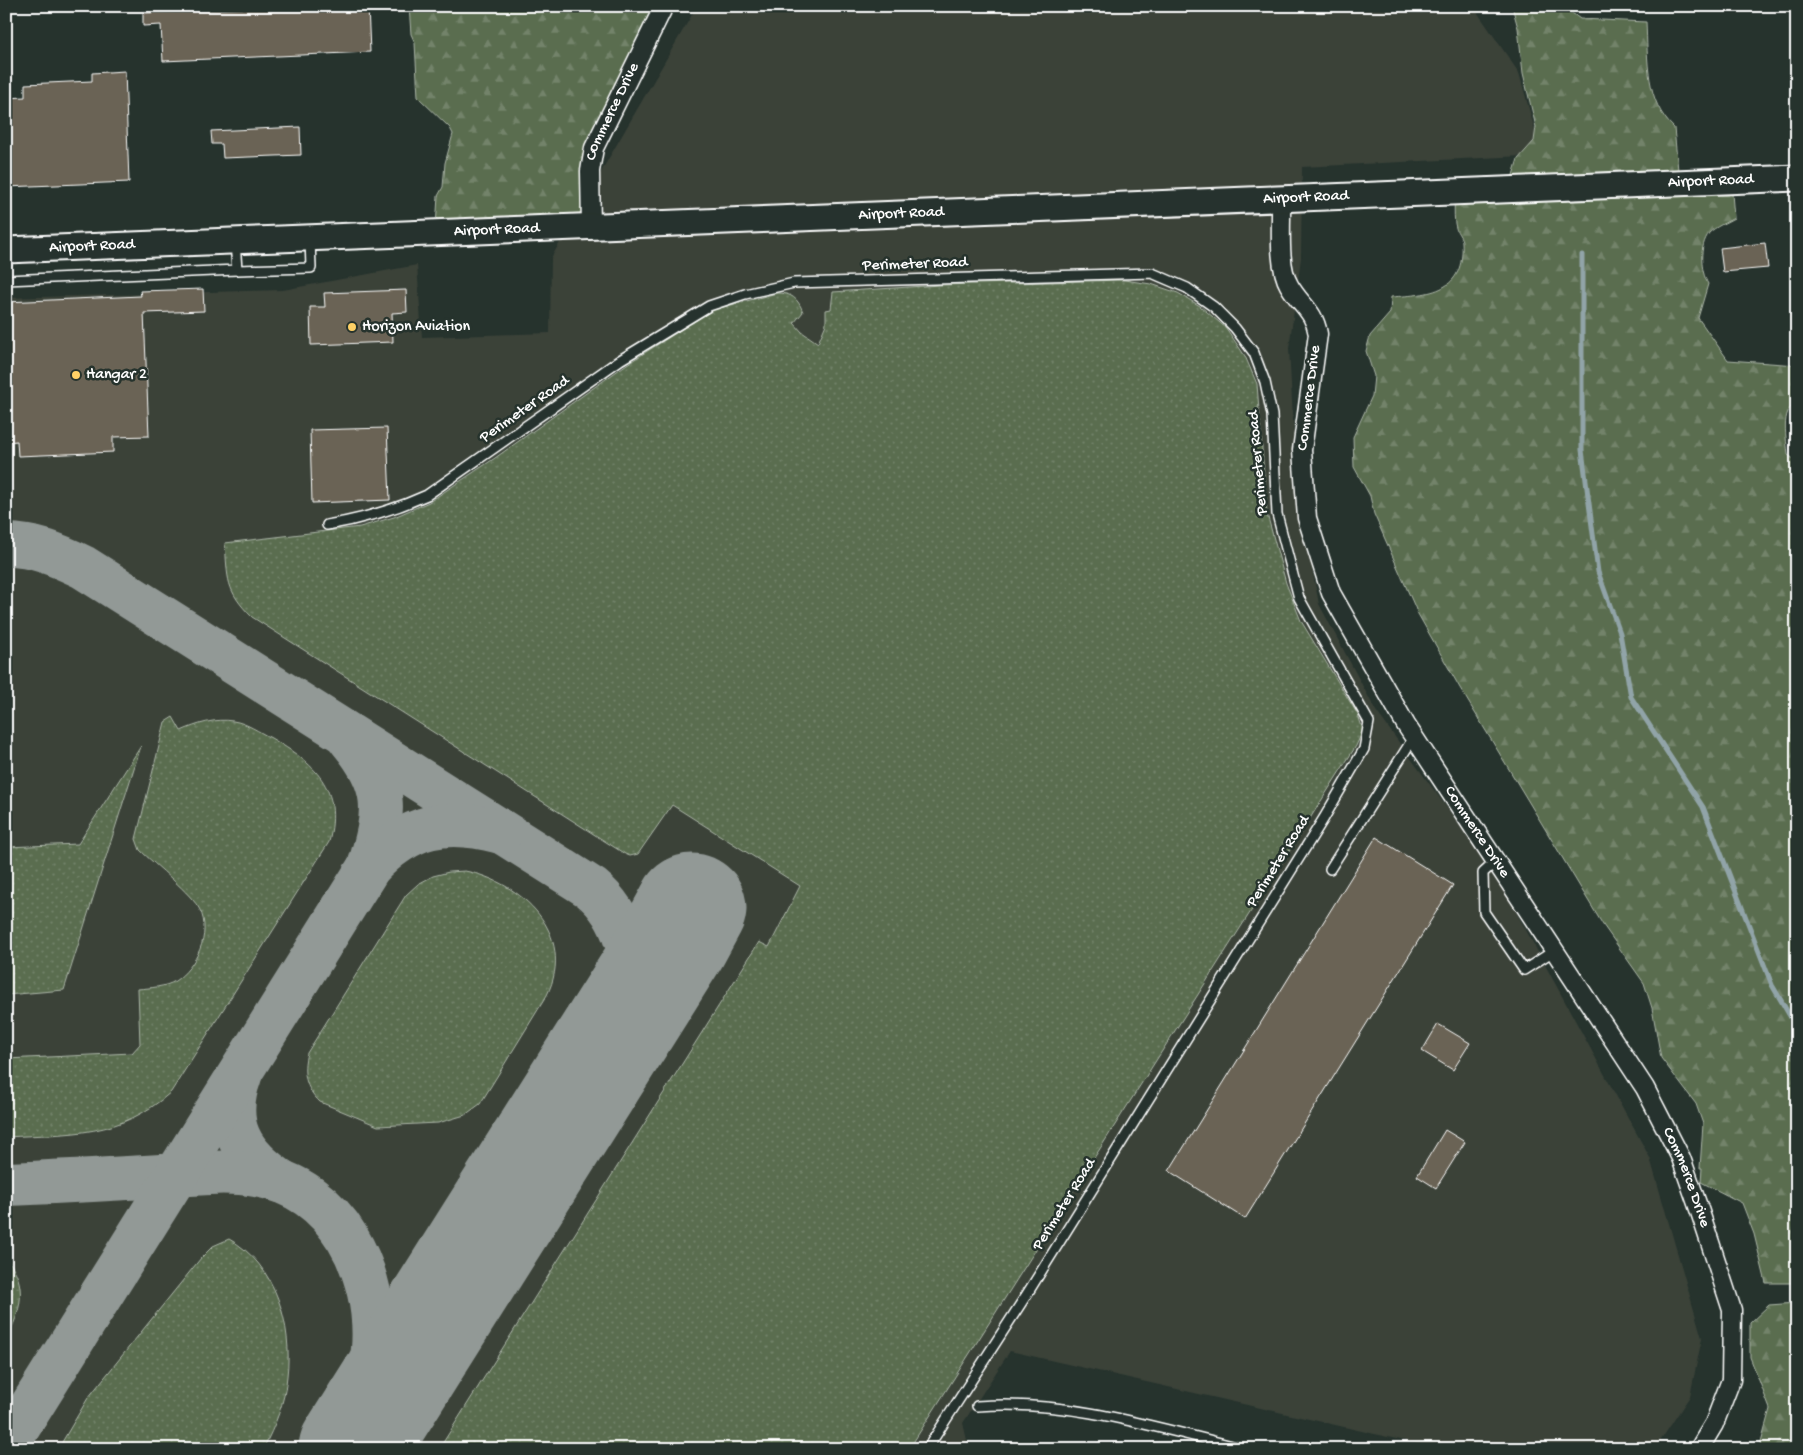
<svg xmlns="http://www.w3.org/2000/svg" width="1803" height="1455" viewBox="0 0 1803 1455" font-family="'Gochi Hand',sans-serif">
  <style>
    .built { fill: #3b4239 }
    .grass { fill: url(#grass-dots); stroke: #acb6a8 }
    .forest { fill: url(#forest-firs); stroke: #acb6a8 }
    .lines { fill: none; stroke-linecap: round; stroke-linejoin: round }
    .stream { stroke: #91a4a8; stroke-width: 5 }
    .taxiway { stroke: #929996; stroke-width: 44 }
    .runway { stroke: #929996; stroke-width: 109 }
    .building { fill: #6b6454; stroke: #fff }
    .service-casing { stroke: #fff; stroke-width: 12 }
    .minor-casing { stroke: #fff; stroke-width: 21 }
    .secondary-casing { stroke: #fff; stroke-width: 29 }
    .service { stroke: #26332d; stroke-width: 9 }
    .minor { stroke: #26332d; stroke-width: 18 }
    .secondary { stroke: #26332d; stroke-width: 25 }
    .poi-dot { fill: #ffd166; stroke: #26332d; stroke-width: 2 }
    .labels { text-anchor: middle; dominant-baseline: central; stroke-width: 5; stroke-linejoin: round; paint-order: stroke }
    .street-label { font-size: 16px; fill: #fff; stroke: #26332d }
    .poi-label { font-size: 16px; fill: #fff; stroke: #26332d; text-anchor: start }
  </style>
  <defs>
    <pattern id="grass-dots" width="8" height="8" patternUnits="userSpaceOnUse" patternTransform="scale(1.25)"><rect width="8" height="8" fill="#5a6d50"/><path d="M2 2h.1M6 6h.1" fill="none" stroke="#73836a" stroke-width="1.8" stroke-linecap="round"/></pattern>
    <pattern id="forest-firs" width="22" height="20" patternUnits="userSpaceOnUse" patternTransform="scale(1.25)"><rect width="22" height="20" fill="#5a6d50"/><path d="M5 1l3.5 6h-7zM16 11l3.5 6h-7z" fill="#73836a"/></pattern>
  </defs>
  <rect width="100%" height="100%" fill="#26332d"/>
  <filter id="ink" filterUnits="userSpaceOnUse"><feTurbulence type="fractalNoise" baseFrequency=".02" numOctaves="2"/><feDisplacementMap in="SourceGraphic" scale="10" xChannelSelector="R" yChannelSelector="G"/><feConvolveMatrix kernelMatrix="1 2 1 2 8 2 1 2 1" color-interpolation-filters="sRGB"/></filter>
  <g filter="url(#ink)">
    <!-- built -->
    <polygon class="built" points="697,6 1473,6 1519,73 1542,155 1302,167 1301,258 1289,348 1297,492 1319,604 1376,711 1495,873 1650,1158 1702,1338 1690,1396 1655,1449 1448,1449 1423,1445 1010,1351 963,1423 969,1449 6,1449 6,298 283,290 417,265 422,337 550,333 551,258"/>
    <!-- grass -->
    <g class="grass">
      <path d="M 1124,280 L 1151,284 L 1178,293 L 1200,306 L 1226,328 L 1245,356 L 1257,384 L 1267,514 L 1286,583 L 1301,621 L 1358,715 L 1363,730 L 1356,746 L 909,1449 L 439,1449 L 759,942 L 769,947 L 800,886 L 672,805 L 638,854 L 630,856 L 625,854 L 252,617 C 225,590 228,579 225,543 L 360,527 L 394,517 L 429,502 L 495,458 L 627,364 L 712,310 L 777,293 C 791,293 798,298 803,312 L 794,323 L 802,332 L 818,343 L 826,324 L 826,310 L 831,309 L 833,292 L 940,285 Z"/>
      <path d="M 173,717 L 181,731 C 197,724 215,718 233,721 C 247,723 259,732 271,738 C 315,764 343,788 329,842 L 171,1092 C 119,1138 72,1133 6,1137 L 6,1059 L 132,1053 L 140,1044 L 138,989 C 149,988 166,987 175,981 C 196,967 212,934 200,910 C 192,894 155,865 140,850 L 136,839 L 165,722 Z"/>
      <polygon points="141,746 64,990 6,995 6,847 78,844"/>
      <path d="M 465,871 C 522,882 577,934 547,995 L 480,1104 L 465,1115 L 438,1123 L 378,1126 L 320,1102 C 305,1088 302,1072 307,1053 L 406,895 L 418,884 L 433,876 L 449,872 Z"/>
      <path d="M 229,1239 C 276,1264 293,1327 287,1376 C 285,1402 275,1426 263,1449 L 58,1449 L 88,1398 L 146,1326 L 201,1258 L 213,1246 Z"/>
      <path d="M 6,1258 C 29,1284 21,1312 6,1339 Z"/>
    </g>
    <!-- forest -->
    <g class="forest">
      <polygon points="409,6 666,6 594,147 592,223 436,227 438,196 443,187 445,163 453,134 450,128 418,97 415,43 411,34"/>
      <path d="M 1512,6 L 1563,6 L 1580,19 L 1646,22 C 1648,60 1645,101 1674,128 L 1679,181 L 1731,181 L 1734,218 C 1727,222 1715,227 1709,233 C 1699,246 1700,270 1708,284 L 1698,318 L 1728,360 L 1797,365 L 1797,403 C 1779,410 1787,440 1788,455 L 1797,461 L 1797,1285 L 1794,1283 L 1766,1283 L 1754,1234 L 1742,1203 L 1701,1182 L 1702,1168 L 1700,1168 L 1703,1124 L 1696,1104 L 1661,1058 L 1652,1008 L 1644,983 L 1603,925 L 1460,688 L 1418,614 L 1374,514 L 1370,496 L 1354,467 L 1353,437 L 1372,396 L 1374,376 L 1366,351 L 1370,336 L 1390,313 L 1391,297 C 1431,294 1465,293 1462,242 C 1462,237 1457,233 1456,228 C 1453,218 1455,204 1454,193 L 1509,188 L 1518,159 L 1534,141 L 1536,127 L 1523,73 L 1518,28 Z"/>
      <polygon points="1797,1303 1797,1449 1759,1449 1770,1409 1750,1357 1750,1323 1769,1305"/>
    </g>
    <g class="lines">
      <!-- stream -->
      <polyline class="stream" points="1582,255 1582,450 1598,572 1620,633 1631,697 1703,807 1772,985 1797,1028"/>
      <!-- taxiway -->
      <g class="taxiway">
        <path d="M 6,545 C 35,545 58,555 83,567 L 591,888 C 626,916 635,963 633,1006"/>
        <path d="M 350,739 C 389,785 386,812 369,867"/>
        <path d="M 240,1076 C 222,1125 241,1155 282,1182"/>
        <path d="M 6,1184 C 58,1182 110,1179 161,1176 C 192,1174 226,1170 256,1175 C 338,1188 379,1273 373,1349 C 370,1383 359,1416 350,1449"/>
        <path d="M 6,1447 L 369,867 C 410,824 445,817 501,832"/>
      </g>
      <!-- runway -->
      <polyline class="runway" points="353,1449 674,941 692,908"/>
    </g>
    <!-- building -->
    <g class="building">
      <polygon points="292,6 368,6 370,52 163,61 161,25 143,26 143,13"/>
      <polygon points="125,71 129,182 6,187 6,98 25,97 25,84 92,81 92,73"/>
      <polygon points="300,127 301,155 223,158 222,144 212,144 211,131"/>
      <polygon points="1765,243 1768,268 1723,272 1720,248"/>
      <polygon points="203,289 204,311 144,313 149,436 113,437 113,452 18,456 17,441 6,442 6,302 141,296 140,291"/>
      <polygon points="406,290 407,312 392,313 393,342 311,345 310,307 325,307 324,293"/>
      <polygon points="387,428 390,500 312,503 310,430"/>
      <polygon points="1376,837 1453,885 1245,1219 1169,1171"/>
      <polygon points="1438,1024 1470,1043 1453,1070 1422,1051"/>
      <polygon points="1445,1130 1465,1142 1436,1188 1417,1176"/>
    </g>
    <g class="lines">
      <defs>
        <g id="service">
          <polyline points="237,270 311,268 310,238"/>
          <polyline points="6,280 237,270 235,241"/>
          <path d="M 327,525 C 363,519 394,510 427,495 L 620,360 L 709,306 L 745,294 L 794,283 L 1152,273 L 1187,288 L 1214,307 L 1235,328 L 1254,353 L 1265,382 L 1272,415 L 1277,514 L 1299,598 L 1369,722 L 1364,749 L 1324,818 L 1027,1294 L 927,1449"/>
          <polyline points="1496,861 1483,873 1484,912 1524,970 1555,950"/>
          <polyline points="1330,869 1414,737"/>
          <path d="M 977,1406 C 1068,1399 1158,1428 1245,1449"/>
        </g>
        <g id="minor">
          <path id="s1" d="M 1281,197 C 1282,221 1277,265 1289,285 C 1300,305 1314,310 1318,334 L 1302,450 L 1307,518 L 1331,593 L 1406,725 L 1645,1088 L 1681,1158 L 1700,1212 L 1732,1310 L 1731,1380 L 1714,1424 L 1699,1449"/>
          <path id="s2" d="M 591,226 L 590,171 L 594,148 L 664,6"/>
        </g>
        <g id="secondary">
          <path id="s3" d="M 6,250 L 1797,178"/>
        </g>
      </defs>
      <!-- service casing -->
      <use href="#service" class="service-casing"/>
      <!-- minor casing -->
      <use href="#minor" class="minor-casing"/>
      <!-- secondary casing -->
      <use href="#secondary" class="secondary-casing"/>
      <!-- service -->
      <use href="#service" class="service"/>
      <!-- minor -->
      <use href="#minor" class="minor"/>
      <!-- secondary -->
      <use href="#secondary" class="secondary"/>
    </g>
  </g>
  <!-- markers -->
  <g class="poi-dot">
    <circle cx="352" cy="327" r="5"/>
    <circle cx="76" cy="375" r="5"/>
  </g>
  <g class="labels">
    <!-- street labels -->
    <g class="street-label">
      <text stroke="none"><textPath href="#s2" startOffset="119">Commerce Drive</textPath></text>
      <text stroke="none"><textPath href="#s3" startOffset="1706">Airport Road</textPath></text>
      <text stroke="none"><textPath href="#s3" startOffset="1301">Airport Road</textPath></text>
      <text stroke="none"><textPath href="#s3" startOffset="896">Airport Road</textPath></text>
      <text stroke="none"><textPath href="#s3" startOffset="491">Airport Road</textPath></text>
      <text stroke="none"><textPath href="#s3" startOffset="86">Airport Road</textPath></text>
      <text transform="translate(915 265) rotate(-2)">Perimeter Road</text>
      <text transform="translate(1310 398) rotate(-83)">Commerce Drive</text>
      <text transform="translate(525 410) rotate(-35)">Perimeter Road</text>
      <text transform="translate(1259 463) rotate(-95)">Perimeter Road</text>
      <text stroke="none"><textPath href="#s1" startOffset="691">Commerce Drive</textPath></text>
      <text transform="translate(1279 862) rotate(-58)">Perimeter Road</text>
      <text stroke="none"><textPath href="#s1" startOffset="1096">Commerce Drive</textPath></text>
      <text transform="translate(1065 1205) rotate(-58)">Perimeter Road</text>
    </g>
    <!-- poi labels -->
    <g class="poi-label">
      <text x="362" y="327">Horizon Aviation</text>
      <text x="86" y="375">Hangar 2</text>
    </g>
  </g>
  <!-- margin -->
  <rect width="1803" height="1455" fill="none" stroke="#26332d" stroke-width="25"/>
  <rect x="12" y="12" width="1778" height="1430" fill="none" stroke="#fff" stroke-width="2" filter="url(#ink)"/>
</svg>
